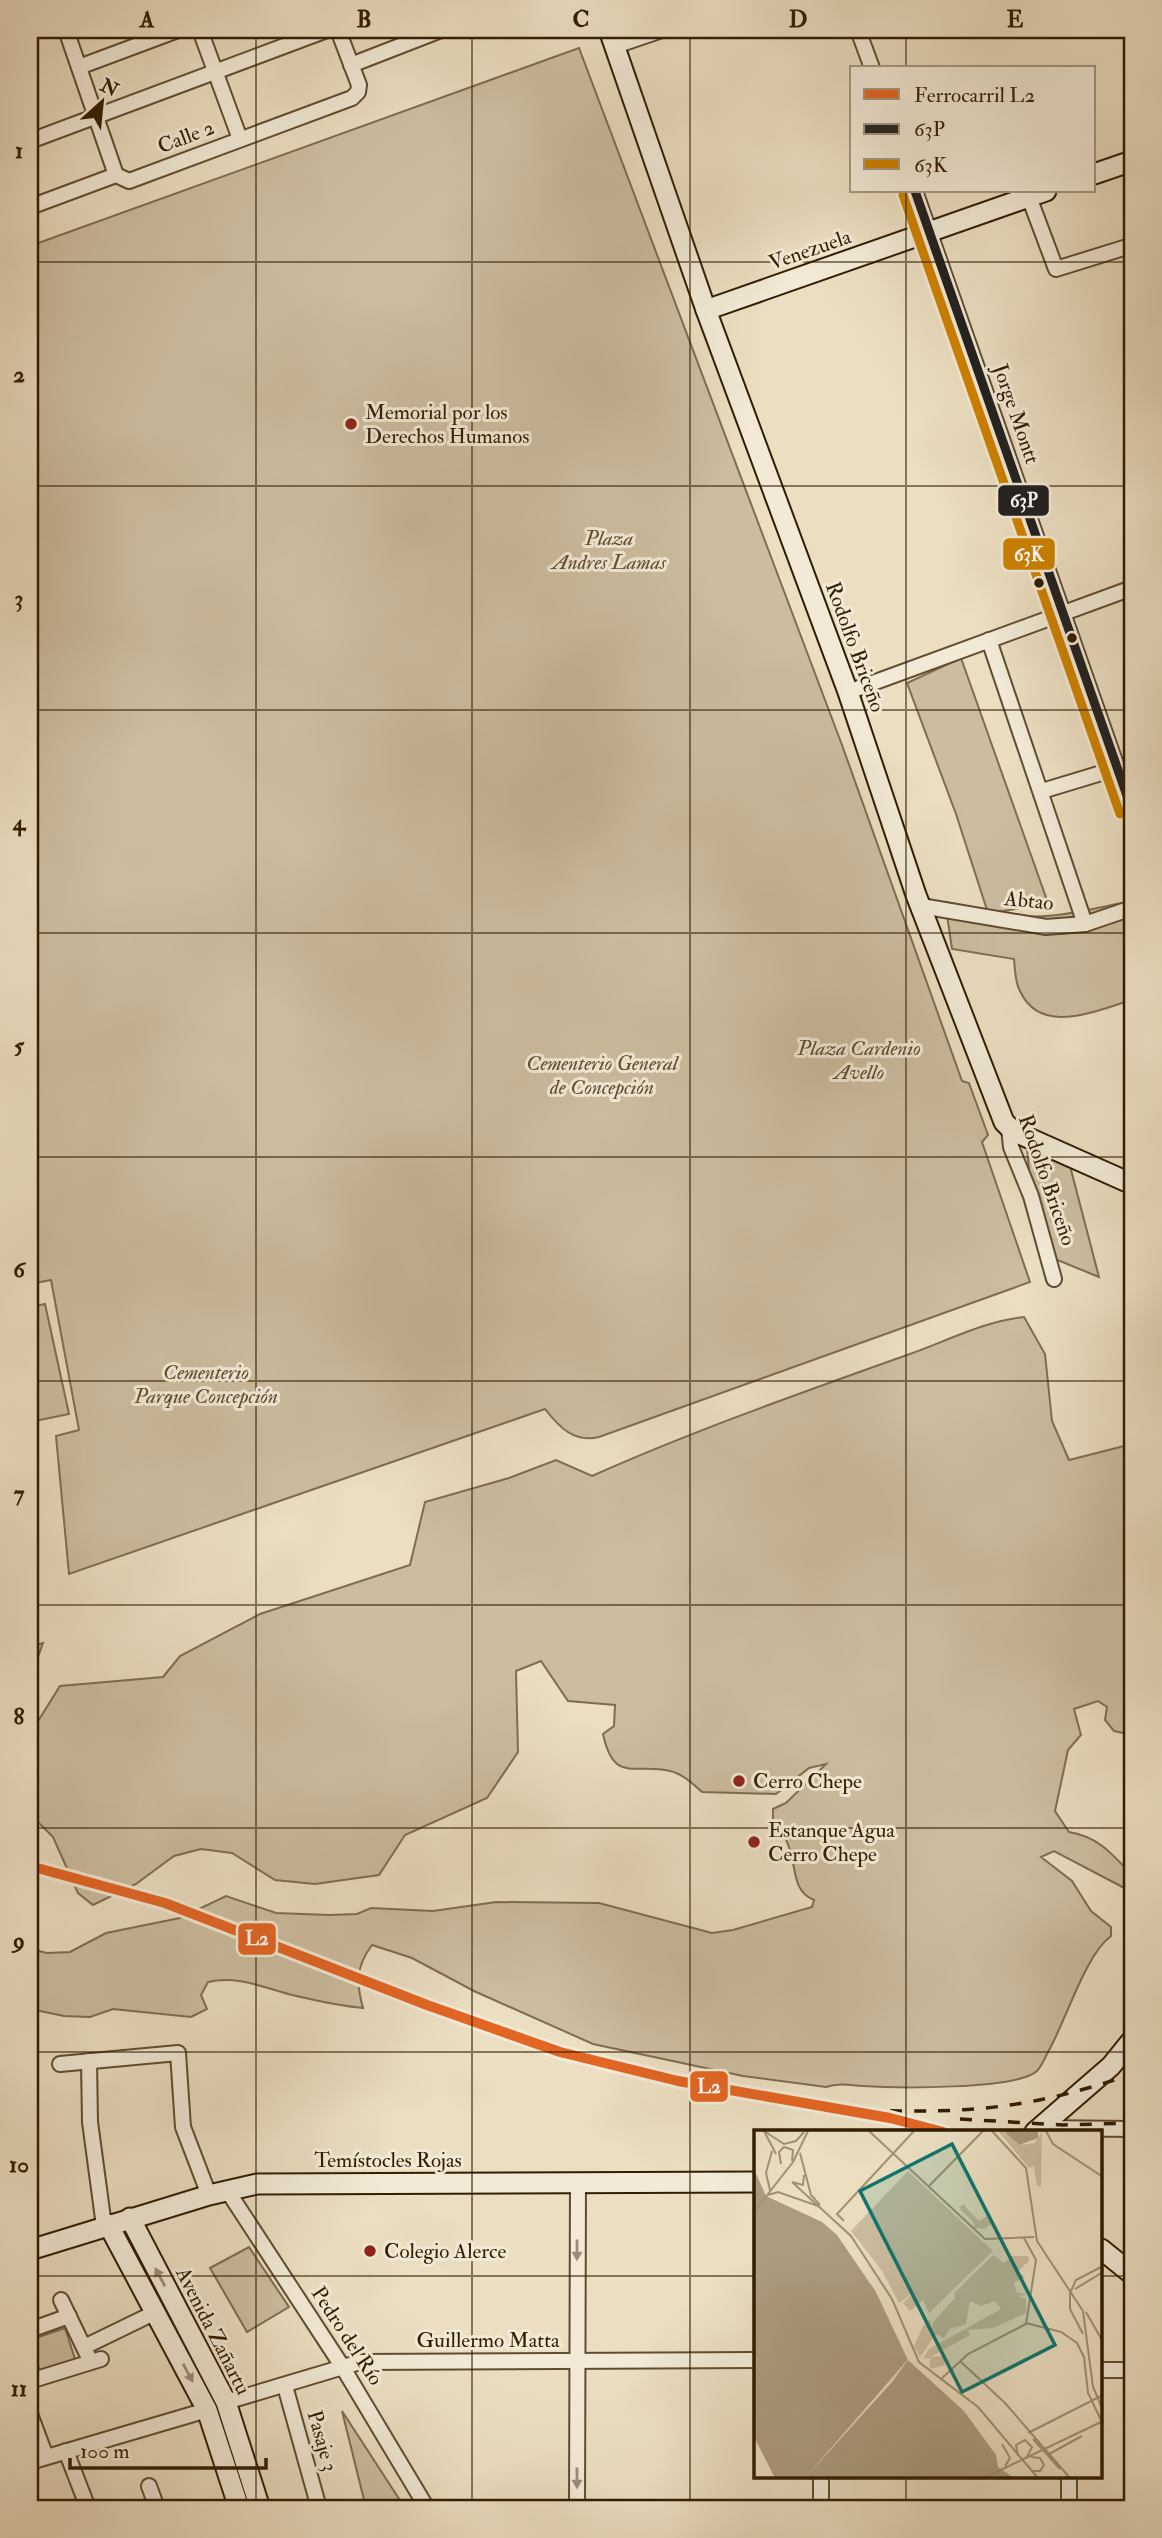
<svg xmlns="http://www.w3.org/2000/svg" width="1162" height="2538" viewBox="0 0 1162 2538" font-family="'IM FELL Double Pica',serif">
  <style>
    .green { fill: #ccbda0; stroke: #7f6d50; stroke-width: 2 }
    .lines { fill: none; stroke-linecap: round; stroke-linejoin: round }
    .street-casing { stroke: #604d30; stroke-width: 18 }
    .secondary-casing { stroke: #321d00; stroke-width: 23 }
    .street { stroke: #f2ead7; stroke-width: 14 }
    .secondary { stroke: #f2ead7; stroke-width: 19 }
    .rail { stroke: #321d00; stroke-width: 3.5; stroke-dasharray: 12 12; stroke-linecap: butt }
    .bus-1-casing { stroke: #f2ead7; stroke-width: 14 }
    .bus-2-casing { stroke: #f2ead7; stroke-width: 14 }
    .bus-1 { stroke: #212121; stroke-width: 9 }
    .bus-2 { stroke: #cc8100; stroke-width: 9 }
    .rail-1-casing { stroke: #f2ead7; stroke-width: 16 }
    .rail-1 { stroke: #e36523; stroke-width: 10 }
    .oneway { fill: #9c8e76 }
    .grid { fill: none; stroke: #321d00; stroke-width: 2; stroke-opacity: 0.55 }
    .poi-dot { fill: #8f2418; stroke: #f2ead7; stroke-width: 2.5 }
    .bus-dot { fill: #321d00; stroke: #f2ead7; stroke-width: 2.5 }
    .labels { text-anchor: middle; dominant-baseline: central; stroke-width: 6; stroke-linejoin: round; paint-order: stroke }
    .street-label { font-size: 21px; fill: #321d00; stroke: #f2ead7 }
    .poi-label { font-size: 21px; fill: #321d00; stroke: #f2ead7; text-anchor: start }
    .park-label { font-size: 21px; font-style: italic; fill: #604d30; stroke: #f2ead7 }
    .inset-road { fill: none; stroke: #a19174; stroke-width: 2 }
    .view { fill: #0f766e; fill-opacity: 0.15; stroke: #0f766e; stroke-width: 3.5 }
    .inset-edge { fill: none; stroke: #321d00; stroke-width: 3.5 }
    .line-badge { stroke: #f2ead7; stroke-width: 2.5 }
    .badge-label { font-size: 19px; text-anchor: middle; font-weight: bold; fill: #fff }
    .neatline { fill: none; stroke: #321d00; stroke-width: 2.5 }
    .grid-label { font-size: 23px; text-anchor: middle; font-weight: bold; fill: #321d00 }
  </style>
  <rect width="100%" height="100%" fill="#ebdec1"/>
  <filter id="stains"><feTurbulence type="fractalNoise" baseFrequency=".00286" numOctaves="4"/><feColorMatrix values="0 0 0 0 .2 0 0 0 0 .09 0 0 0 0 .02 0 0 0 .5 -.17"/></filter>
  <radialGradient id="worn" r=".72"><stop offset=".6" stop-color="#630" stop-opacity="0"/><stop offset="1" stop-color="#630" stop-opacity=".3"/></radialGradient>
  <!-- green -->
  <g class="green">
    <path d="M 579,48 L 842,745 L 962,1081 L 969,1083 L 988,1135 L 982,1142 L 1030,1282 L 599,1437 C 574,1443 559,1427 545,1409 L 69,1574 L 56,1436 L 79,1430 L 51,1280 L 30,1284 L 30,246 Z"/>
    <path d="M 961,658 L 1048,903 L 998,912 C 1041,924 1089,909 1132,901 L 1132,1000 C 1097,1010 1041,1037 1020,991 C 1015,983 1015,969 1014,959 L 952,949 L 945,902 L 987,910 L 956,814 L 907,683 Z"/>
    <polygon points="1027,1147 1070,1166 1099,1277 1050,1257 1031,1196"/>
    <polygon points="45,1304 69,1414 30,1422 30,1307"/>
    <path d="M 1024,1317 L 1045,1354 L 1052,1421 L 1069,1460 L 1132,1444 L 1132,1735 L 1114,1731 L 1105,1720 L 1107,1707 L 1098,1701 L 1074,1709 L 1081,1735 L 1068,1750 L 1055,1811 L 1069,1832 C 1099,1837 1112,1854 1132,1875 L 1132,1892 L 1054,1851 L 1041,1857 L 1072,1881 L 1091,1911 L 1111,1927 L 1111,1936 C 1085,1955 1066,2021 1048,2052 C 1045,2058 1041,2067 1037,2071 C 1016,2090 894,2088 862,2086 C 849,2085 839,2083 826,2087 L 743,2076 L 593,2044 L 474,1991 L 412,1958 L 372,1945 C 356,1966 356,1983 363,2008 C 338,2006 313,2000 288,1994 C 262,1987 236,1975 208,1982 L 201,1995 L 207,2009 L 191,2017 L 113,2009 L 90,2017 L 64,2016 L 30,2009 L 30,1949 L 47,1953 L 70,1952 L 106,1933 L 180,1918 L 226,1896 L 276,1913 L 329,1915 L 357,1914 L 371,1908 L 433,1911 L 496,1902 L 599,1903 L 712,1933 L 733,1930 L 812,1907 L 814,1900 C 789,1891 798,1859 785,1838 C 783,1834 777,1830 773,1827 L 773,1809 L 786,1803 L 826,1764 L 809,1768 L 776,1794 L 702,1792 C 693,1784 683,1774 670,1771 C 635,1762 614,1785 603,1734 L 614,1726 L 615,1705 L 568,1701 L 541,1661 L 516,1671 L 518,1752 L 487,1798 L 405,1835 L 379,1875 L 315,1884 L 275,1880 L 232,1853 L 201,1849 L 174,1856 L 136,1884 L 93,1905 L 78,1893 L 53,1837 L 37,1821 L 30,1825 L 30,1734 L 60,1686 L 163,1677 L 180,1656 L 260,1614 L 410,1565 L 425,1502 L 509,1478 L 556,1460 L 592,1476 C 695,1430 801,1393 907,1355 C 945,1342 984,1321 1024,1317 Z"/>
    <polygon points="43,1643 30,1679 30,1647"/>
    <polygon points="249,2247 289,2307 247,2332 210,2268"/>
    <polygon points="65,2328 75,2359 40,2371 30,2340"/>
    <polygon points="342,2411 405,2508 366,2508"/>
  </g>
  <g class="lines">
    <defs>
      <g id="street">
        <polyline points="66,30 116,175"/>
        <polyline points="200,30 240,139"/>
        <polyline points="858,30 872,68"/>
        <polyline points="615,46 662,30"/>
        <polyline points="351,65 441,30"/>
        <polyline points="79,67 178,30"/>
        <polyline points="30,141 327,30"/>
        <polyline points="116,175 129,181 352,98 358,92 359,85 338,30"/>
        <polyline points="915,191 1132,810"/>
        <polyline points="1029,197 1056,269 1130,246"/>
        <polyline points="30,207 116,175"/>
        <polyline points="989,640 1085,924"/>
        <polyline points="848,692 1132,588"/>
        <polyline points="1042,791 1118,768"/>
        <polyline points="921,906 1046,927 1085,924 1132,908"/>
        <polyline points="1009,1128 1011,1147 1031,1196 1054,1279"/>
        <polyline points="89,2061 90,2122 104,2226"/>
        <polyline points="60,2064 178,2053 183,2127 209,2195"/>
        <polyline points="1040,2128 1132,2129"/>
        <polyline points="227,2190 342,2366 427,2508"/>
        <polyline points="61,2300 88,2356"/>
        <polyline points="30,2330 69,2316"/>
        <polyline points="84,2347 156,2312"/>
        <polyline points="1101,2370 1132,2370"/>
        <polyline points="30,2381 101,2359"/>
        <polyline points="285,2386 319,2508"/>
        <polyline points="226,2402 360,2362 756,2360"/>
        <polyline points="30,2414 46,2457"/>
        <polyline points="66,2451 88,2508"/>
        <polyline points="30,2462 207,2410"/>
        <polyline points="1069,2477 1069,2508"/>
        <polyline points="149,2486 157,2508"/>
        <polyline points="577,2508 578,2182"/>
        <polyline points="821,2508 821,2477"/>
      </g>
      <g id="secondary">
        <polyline points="609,30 706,310 848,692 916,895 1004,1122 1013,1131 1132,1184"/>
        <polyline points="1094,174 1132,161"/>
        <polyline points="706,310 1046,191"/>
        <polyline points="1035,2132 1111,2066 1132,2040"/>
        <polyline points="130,2218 226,2402 260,2508"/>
        <polyline points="108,2224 207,2410 239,2508"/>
        <polyline points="1101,2249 1132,2274"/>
        <polyline points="30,2250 209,2195 257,2184 756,2182"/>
      </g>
    </defs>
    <!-- street casing -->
    <use href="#street" class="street-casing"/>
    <!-- secondary casing -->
    <use href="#secondary" class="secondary-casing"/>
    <!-- street -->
    <use href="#street" class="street"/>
    <!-- secondary -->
    <use href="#secondary" class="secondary"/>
    <!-- rail -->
    <g class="rail">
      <path d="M 866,2110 C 969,2114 1034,2108 1132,2074"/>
      <polyline points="960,2119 1063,2125 1132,2123"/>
    </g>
    <defs>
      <polyline id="bus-1" points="915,191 1132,810"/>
      <polyline id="bus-2" points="903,195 1120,814"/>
    </defs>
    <!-- bus-1 casing -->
    <use href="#bus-1" class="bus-1-casing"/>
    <!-- bus-2 casing -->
    <use href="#bus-2" class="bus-2-casing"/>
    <!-- bus-1 -->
    <use href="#bus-1" class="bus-1"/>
    <!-- bus-2 -->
    <use href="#bus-2" class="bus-2"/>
    <defs>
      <polyline id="rail-1" points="30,1866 165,1903 427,2005 560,2052 678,2081 890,2118 943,2132"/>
    </defs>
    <!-- rail-1 casing -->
    <use href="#rail-1" class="rail-1-casing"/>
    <!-- rail-1 -->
    <use href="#rail-1" class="rail-1"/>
  </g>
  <!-- one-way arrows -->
  <defs><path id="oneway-solid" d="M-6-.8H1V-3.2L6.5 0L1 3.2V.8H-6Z" transform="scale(1.75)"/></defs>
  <g class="oneway">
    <use href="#oneway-solid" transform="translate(577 2250) rotate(90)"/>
    <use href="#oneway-solid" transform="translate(160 2277) rotate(-118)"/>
    <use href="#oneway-solid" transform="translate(188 2373) rotate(62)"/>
    <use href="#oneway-solid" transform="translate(577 2478) rotate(90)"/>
  </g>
  <!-- grid -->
  <path class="grid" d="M 256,30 L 256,2508M 472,30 L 472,2508M 690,30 L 690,2508M 906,30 L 906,68M 906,191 L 906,2132M 30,262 L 1132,262M 30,486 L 1132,486M 30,710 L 1132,710M 30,933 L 1132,933M 30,1157 L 1132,1157M 30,1381 L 1132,1381M 30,1605 L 1132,1605M 30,1828 L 1132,1828M 30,2052 L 1132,2052M 30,2276 L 756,2276M 1101,2276 L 1132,2276M 906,2477 L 906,2508"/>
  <!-- markers -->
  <g class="poi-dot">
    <circle cx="351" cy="424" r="7"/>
    <circle cx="739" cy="1781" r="7"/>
    <circle cx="754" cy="1842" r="7"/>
    <circle cx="370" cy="2251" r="7"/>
  </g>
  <g class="bus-dot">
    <circle cx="1039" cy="583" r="6"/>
    <circle cx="1072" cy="638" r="6"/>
  </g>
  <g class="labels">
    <!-- street labels -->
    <g class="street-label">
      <text transform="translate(186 137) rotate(-21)">Calle 2</text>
      <text transform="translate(810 250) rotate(-19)">Venezuela</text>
      <text transform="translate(1016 414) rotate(71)">Jorge Montt</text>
      <text transform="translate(855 647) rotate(70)">Rodolfo Briceño</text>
      <text transform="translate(1029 901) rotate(6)">Abtao</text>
      <text transform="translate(1047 1180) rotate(71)">Rodolfo Briceño</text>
      <text x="388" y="2160">Temístocles Rojas</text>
      <text transform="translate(213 2331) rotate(63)">Avenida Zañartu</text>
      <text transform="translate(347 2336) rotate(57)">Pedro del Río</text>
      <text x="488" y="2340">Guillermo Matta</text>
      <text transform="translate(322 2441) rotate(74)">Pasaje 3</text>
    </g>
    <!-- poi labels -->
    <g class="poi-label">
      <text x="365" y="412">Memorial por los<tspan x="365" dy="24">Derechos Humanos</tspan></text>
      <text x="753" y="1781">Cerro Chepe</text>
      <text x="768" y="1830">Estanque Agua<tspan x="768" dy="24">Cerro Chepe</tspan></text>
      <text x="384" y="2251">Colegio Alerce</text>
    </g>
    <!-- park labels -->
    <g class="park-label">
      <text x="609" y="538">Plaza<tspan x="609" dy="24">Andres Lamas</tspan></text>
      <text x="859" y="1048">Plaza Cardenio<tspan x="859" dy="24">Avello</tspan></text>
      <text x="602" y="1063">Cementerio General<tspan x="602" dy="24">de Concepción</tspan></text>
      <text x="206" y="1372">Cementerio<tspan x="206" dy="24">Parque Concepción</tspan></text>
    </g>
  </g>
  <!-- overview -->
  <g transform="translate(754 2130)">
    <rect width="348" height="348" fill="#ebdec1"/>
    <path d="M 244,1 L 250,1 L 265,15 L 281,13 L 288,1 L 287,56 L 283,56 L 280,36 L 275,38 ZM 154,41 L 239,121 L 175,183 L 169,170 L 156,181 L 149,173 L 161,161 L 145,173 L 128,141 L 97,101 ZM 209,74 L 225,91 L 233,86 L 239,92 L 231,99 L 220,98 L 220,93 L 205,78 ZM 239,125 L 250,133 L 259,126 L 274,126 L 275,131 L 264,141 L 271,147 L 260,153 L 263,162 L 273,165 L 264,166 L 272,169 L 272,183 L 239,198 L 214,200 L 216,205 L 176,227 L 189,226 L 191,235 L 176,239 L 176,228 L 169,229 L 175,219 L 247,179 L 241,171 L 227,176 L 216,171 L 212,194 L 196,199 L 190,208 L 182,204 L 166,227 L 160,216 L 169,196 L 176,189 L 178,200 L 179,192 L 201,168 L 200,163 Z" fill="#ccbda0"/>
    <path d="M 250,1 L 284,1 L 284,8 L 265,15 ZM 0,39 L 12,66 L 68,92 L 83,105 L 122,162 L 154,230 L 210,281 L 242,325 L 244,337 L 260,348 L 21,348 L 0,307 Z" fill="#ac9c7f"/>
    <path d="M 156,227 L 138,252 L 51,348 Z" fill="#ebdec1"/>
    <path class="inset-road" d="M 10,1 L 22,24M 10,1 L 30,14 L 42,11 L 50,2M 115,1 L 231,109 L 280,107M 238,1 L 272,38 L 283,111 L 329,181 L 339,257 L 349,280M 292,1 L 299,14 L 349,47M 46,23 L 57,65 L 66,75M 27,34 L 25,22 L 30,17 L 39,20 L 38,31M 38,52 L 97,106 L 138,169 L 165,232 L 224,277 L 284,348M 38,52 L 49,55 L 50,45M 174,57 L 229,1M 16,60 L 12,43 L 18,21M 14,65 L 24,62 L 64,76M 0,82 L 39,32 L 54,1M 90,91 L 83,84 L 160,1M 321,159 L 349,142M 332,182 L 349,212M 272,193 L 307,202 L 323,213 L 330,227 L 334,263 L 348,292M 329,204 L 316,179 L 316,163 L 322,150 L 349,136M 206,231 L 251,273 L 316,348M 186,250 L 214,224 L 272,194 L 282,130 L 270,108M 274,303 L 349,265M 279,309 L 306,339M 248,314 L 256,328 L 251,336M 295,324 L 328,306M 264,326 L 262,315 L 271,310 L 278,317 L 273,327M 277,341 L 286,341 L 290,335 L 286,328 L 277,327M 230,348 L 349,291"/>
    <path class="view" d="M 198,14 L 301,215 L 208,262 L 106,61 Z"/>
    <rect width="348" height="348" class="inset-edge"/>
  </g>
  <g class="line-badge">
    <rect x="997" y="484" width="53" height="33" rx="7" fill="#212121"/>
    <rect x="1002" y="537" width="54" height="34" rx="7" fill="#cc8100"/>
    <rect x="237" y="1922" width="40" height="34" rx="7" fill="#e36523"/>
    <rect x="689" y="2070" width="40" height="33" rx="7" fill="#e36523"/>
  </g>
  <g class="badge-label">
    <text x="1024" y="507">63P</text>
    <text x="1029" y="561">63K</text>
    <text x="257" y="1945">L2</text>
    <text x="709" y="2093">L2</text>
  </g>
  <!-- margin -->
  <rect width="1162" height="2538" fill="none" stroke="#ebdec1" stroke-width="77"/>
  <!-- legend -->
  <rect x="850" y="66" width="245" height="126" fill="#f2ead7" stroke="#a59881" stroke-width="2"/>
  <rect x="864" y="89" width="35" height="10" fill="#e36523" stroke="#a59881" stroke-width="2"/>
  <text x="914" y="102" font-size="21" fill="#321d00">Ferrocarril L2</text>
  <rect x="864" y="124" width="35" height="10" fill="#212121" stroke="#a59881" stroke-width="2"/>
  <text x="914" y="136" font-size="21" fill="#321d00">63P</text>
  <rect x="864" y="159" width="35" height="10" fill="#cc8100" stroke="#a59881" stroke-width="2"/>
  <text x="914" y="172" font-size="21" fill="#321d00">63K</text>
  <!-- north arrow -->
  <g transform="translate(102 102) rotate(27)" stroke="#f2ead7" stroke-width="5" paint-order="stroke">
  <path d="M0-5L12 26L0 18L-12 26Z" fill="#321d00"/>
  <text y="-10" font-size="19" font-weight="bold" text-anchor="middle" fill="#321d00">N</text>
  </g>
  <!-- scale -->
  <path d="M70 2458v10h196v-10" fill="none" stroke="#321d00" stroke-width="3.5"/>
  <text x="80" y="2458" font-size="21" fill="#321d00" stroke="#f2ead7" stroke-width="5" paint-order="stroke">100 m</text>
  <rect x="38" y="38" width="1086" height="2462" class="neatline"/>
  <g class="grid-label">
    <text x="147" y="27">A</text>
    <text x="364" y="27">B</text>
    <text x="581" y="27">C</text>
    <text x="798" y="27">D</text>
    <text x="1015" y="27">E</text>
    <text x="19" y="158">1</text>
    <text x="19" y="382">2</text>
    <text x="19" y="606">3</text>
    <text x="19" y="830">4</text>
    <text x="19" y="1053">5</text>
    <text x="19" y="1277">6</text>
    <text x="19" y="1501">7</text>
    <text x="19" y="1724">8</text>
    <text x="19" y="1948">9</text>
    <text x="19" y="2172">10</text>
    <text x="19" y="2396">11</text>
  </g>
  <rect width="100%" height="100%" filter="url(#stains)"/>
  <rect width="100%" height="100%" fill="url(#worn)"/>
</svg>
